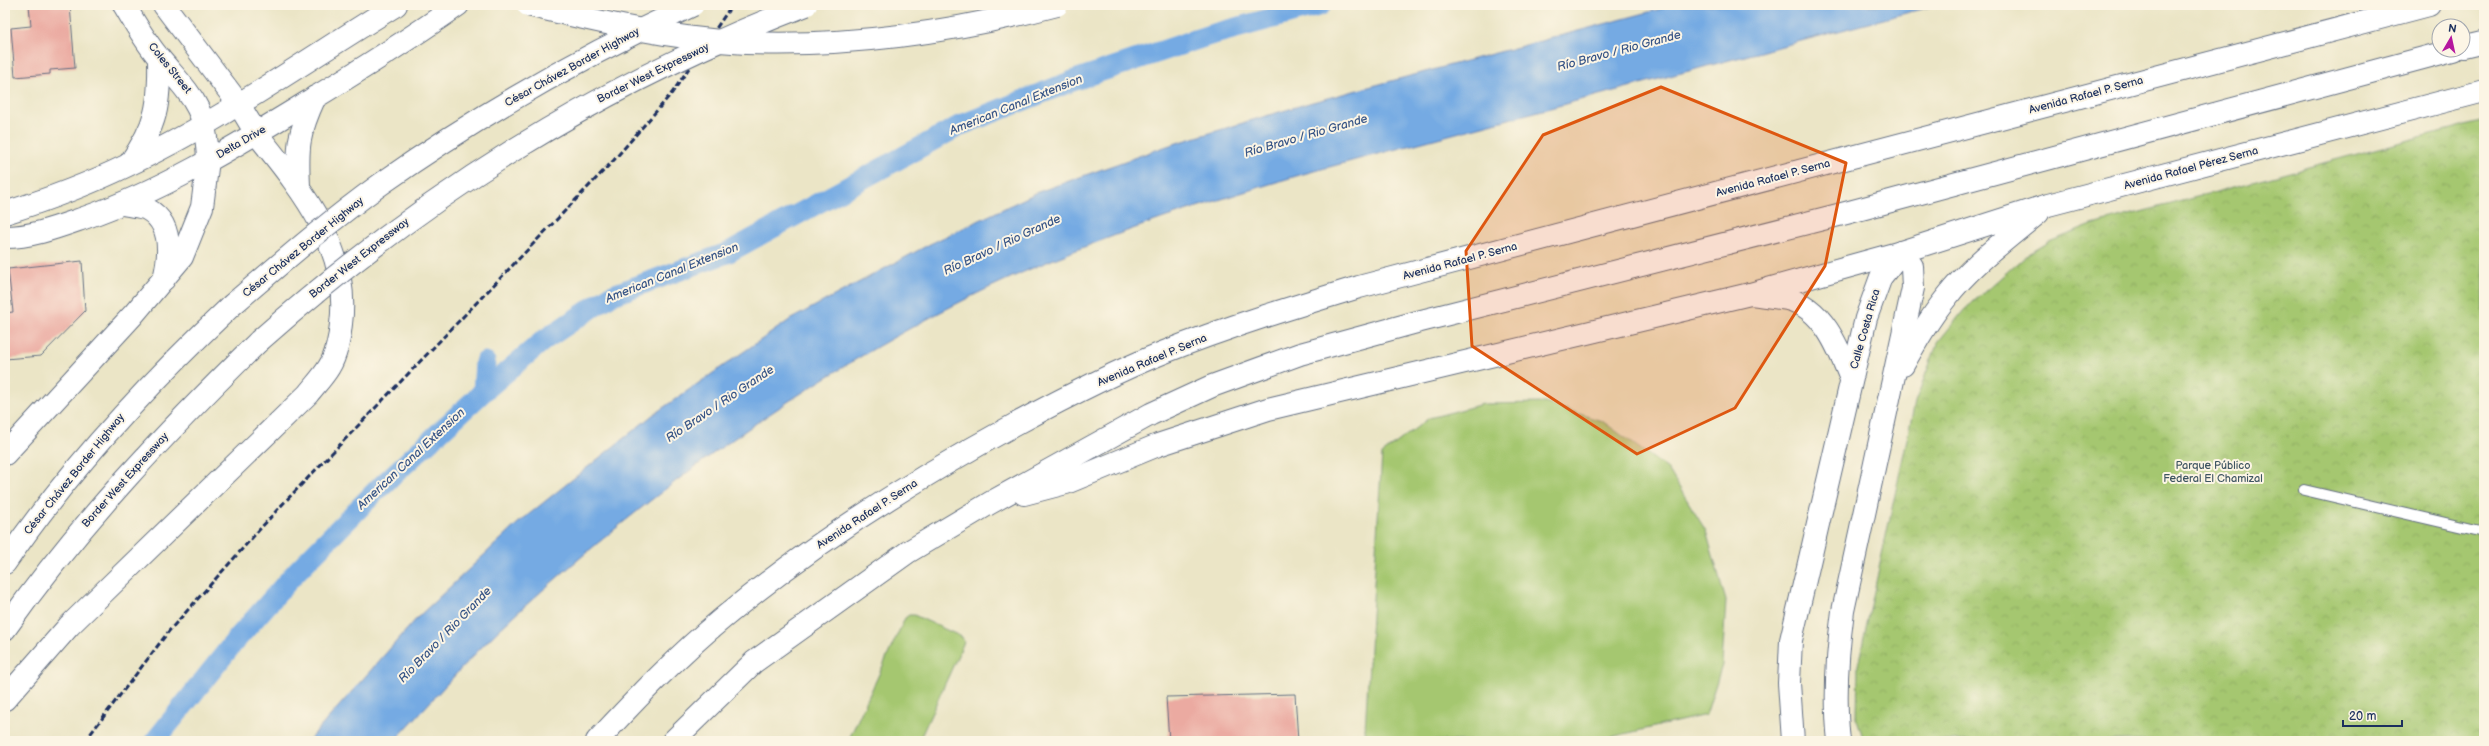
<svg xmlns="http://www.w3.org/2000/svg" width="2489" height="746" font-family="'Balsamiq Sans',sans-serif">
<style>
.park{fill:url(#park-crowns);stroke:#607b66}
.garden{fill:#a5c76f;stroke:#607b66}
.water{fill:#75aae3;stroke:#486ca0}
.lines{fill:none;stroke-linecap:round;stroke-linejoin:round}
.canal{stroke:#75aae3;stroke-width:21}
.building{fill:#ebaaa1}
.lane-casing{stroke:#646f82;stroke-width:12}
.secondary-casing{stroke:#646f82;stroke-width:24}
.primary-casing{stroke:#646f82;stroke-width:24}
.highway-casing{stroke:#646f82;stroke-width:24}
.lane{stroke:#fff;stroke-width:10}
.secondary{stroke:#fff;stroke-width:22}
.primary{stroke:#fff;stroke-width:22}
.highway{stroke:#fff;stroke-width:22}
.rail{stroke:#1b2f5e;stroke-width:3;stroke-dasharray:6 3;stroke-linecap:butt}
.highway-bridge-casing{stroke:#646f82;stroke-width:24;stroke-linecap:butt}
.highway-bridge{stroke:#fff;stroke-width:22}
.marked{fill:#de5710;fill-opacity:0.2;stroke:#de5710;stroke-width:3;stroke-linejoin:round}
.labels{text-anchor:middle;dominant-baseline:central;stroke-width:4;stroke-linejoin:round;paint-order:stroke}
.street-label{font-size:11px;fill:#1b2f5e;stroke:#fcf5e5}
.park-label{font-size:11px;fill:#3e5562;stroke:#fcf5e5}
.water-label{font-size:12px;font-style:italic;fill:#365486;stroke:#fcf5e5}
</style>
<defs>
<pattern id="park-crowns" width="20" height="18" patternUnits="userSpaceOnUse"><rect width="20" height="18" fill="#a5c76f"/><path d="M2 6a3 3 0 1 1 6 0M12 15a3 3 0 1 1 6 0" fill="none" stroke="#8dab63"/></pattern>
</defs>
<rect width="100%" height="100%" fill="#fcf5e5"/>
<filter id="ink" filterUnits="userSpaceOnUse"><feTurbulence type="fractalNoise" baseFrequency=".025" numOctaves="2"/><feDisplacementMap in="SourceGraphic" scale="8" xChannelSelector="R" yChannelSelector="G"/><feConvolveMatrix kernelMatrix="1 2 1 2 8 2 1 2 1" color-interpolation-filters="sRGB"/></filter>
<filter id="wash" filterUnits="userSpaceOnUse"><feTurbulence type="fractalNoise" baseFrequency=".012" numOctaves="4" result="noise"/><feDisplacementMap in="SourceGraphic" scale="16" xChannelSelector="R" yChannelSelector="G"/><feGaussianBlur stdDeviation="0.9" result="paint"/><feColorMatrix in="noise" values="0 0 0 0 0 0 0 0 0 0 0 0 0 0 0 0 0 1.4 0 .05"/><feComposite in="paint" operator="in"/></filter>
<g filter="url(#wash)">
<rect width="100%" height="100%" fill="#ebe5c6"/>
<!-- park -->
<path class="park" d="M2484,120v621h-620l-7,-22 1,-54 57,-263 23,-60 26,-32 60,-53 25,-15 43,-17z"/>
<!-- garden -->
<g class="garden">
<path d="M1545,403l57,18 66,48 38,62 20,70 -4,64 -16,50 -112,26h-228l-1,-12 17,-275 47,-36 54,-14z"/>
<path d="M909,615h5l48,22 2,5 -45,99h-71l57,-123z"/>
</g>
<!-- water -->
<path class="water" d="M1675,5h261l-633,169c-113,34 -226,70 -333,123 -167,83 -317,193 -455,318 -43,39 -81,84 -121,126h-86l110,-124 100,-94 136,-109 137,-95 139,-75 108,-52 129,-46 142,-43z"/>
<g class="lines">
<!-- canal -->
<g class="canal">
<path d="M483,392l2,-30"/>
<path d="M155,741l80,-100 62,-70 80,-81 106,-98 61,-52 66,-44 117,-43 234,-128 114,-45 135,-45 111,-30"/>
</g>
</g>
<g id="blocks">
<!-- building -->
<g class="building">
<path d="M29,5h41l5,63 -25,2v4l-35,3 -4,-49 20,-2z"/>
<path d="M82,261l3,50 -44,45 -36,3v-46l8,-1 -5,-43z"/>
<path d="M1295,694l3,47h-129l-3,-44z"/>
</g>
</g>
</g>
<g filter="url(#ink)">
<use href="#blocks" fill-opacity="0" stroke="#646f82" stroke-width="1"/>
<g class="lines">
<defs>
<path id="lane" d="M2304,490l180,42"/>
<g id="secondary">
<path d="M130,163c27,-38 30,-59 29,-105"/>
<path d="M299,186c-2,-40 -1,-52 16,-89"/>
<path d="M5,213c41,-13 82,-28 121,-47 92,-43 183,-108 270,-161"/>
<path d="M5,237c27,0 53,-10 79,-19 77,-27 147,-69 217,-112 53,-32 106,-65 157,-101"/>
<path d="M1901,252l147,-47 436,-114"/>
<path d="M1750,294c13,2 25,3 37,5 36,8 52,50 64,80"/>
<path d="M1903,365c13,-23 26,-46 43,-67 25,-33 61,-59 92,-85"/>
<path d="M1793,741l-4,-58 2,-43 75,-322 15,-41 20,-25"/>
<path d="M1839,741c-5,-45 -2,-86 4,-130l70,-323 -1,-22 -11,-14"/>
</g>
<g id="primary">
<path d="M124,5c11,18 22,38 36,54 32,38 46,47 48,101"/>
<path d="M164,5l74,98 18,30"/>
</g>
<g id="highway">
<path d="M2463,47l21,-5"/>
<path d="M123,204c7,2 18,2 24,5 26,14 23,46 17,70"/>
<path d="M5,454l128,-139 49,-58 20,-50 6,-47"/>
<path d="M1024,494l42,-11 92,-38 110,-36 482,-115 151,-42"/>
<path d="M5,563c65,-95 142,-178 226,-257"/>
<path d="M5,629c74,-105 162,-198 254,-288"/>
<path d="M5,699l64,-73 239,-232c7,-9 15,-17 21,-27 7,-11 11,-30 12,-43 10,-76 -40,-135 -85,-191"/>
<path d="M597,741c40,-43 81,-86 126,-123 90,-75 190,-138 293,-194 48,-26 96,-51 146,-71 65,-26 131,-46 197,-66l1070,-282"/>
<path d="M673,741l81,-79 154,-110 82,-49 161,-89 61,-28 88,-32 117,-32 429,-109 607,-163"/>
</g>
</defs>
<!-- lane casing -->
<use href="#lane" class="lane-casing"/>
<!-- secondary casing -->
<use href="#secondary" class="secondary-casing"/>
<!-- primary casing -->
<use href="#primary" class="primary-casing"/>
<!-- highway casing -->
<use href="#highway" class="highway-casing"/>
<!-- lane -->
<use href="#lane" class="lane"/>
<!-- secondary -->
<use href="#secondary" class="secondary"/>
<!-- primary -->
<use href="#primary" class="primary"/>
<!-- highway -->
<use href="#highway" class="highway"/>
<!-- rail -->
<path class="rail" d="M85,741l84,-110 108,-121 337,-350 58,-67 60,-88"/>
<defs>
<g id="highway-bridge">
<path d="M528,5c71,17 144,34 218,38 106,4 209,-11 311,-38"/>
<path d="M231,306c49,-42 97,-84 150,-122 98,-69 203,-129 312,-179"/>
<path d="M259,341c165,-146 341,-257 547,-336"/>
</g>
</defs>
<!-- highway-bridge casing -->
<use href="#highway-bridge" class="highway-bridge-casing"/>
<!-- highway-bridge -->
<use href="#highway-bridge" class="highway-bridge"/>
</g>
</g>
<!-- marked area -->
<path class="marked" d="M1661,87l185,76 -21,103 -90,142 -98,46 -165,-108 -6,-95 77,-116z"/>
<g class="labels">
<!-- street labels -->
<g class="street-label">
<text transform="translate(572 67) rotate(-29)">César Chávez Border Highway</text>
<text transform="translate(170 68) rotate(51)">Coles Street</text>
<text transform="translate(653 73) rotate(-26)">Border West Expressway</text>
<text transform="translate(2086 95) rotate(-15)">Avenida Rafael P. Serna</text>
<text transform="translate(241 142) rotate(-30)">Delta Drive</text>
<text transform="translate(2191 168) rotate(-15)">Avenida Rafael Pérez Serna</text>
<text transform="translate(1773 178) rotate(-15)">Avenida Rafael P. Serna</text>
<text transform="translate(303 247) rotate(-39)">César Chávez Border Highway</text>
<text transform="translate(359 258) rotate(-38)">Border West Expressway</text>
<text transform="translate(1460 261) rotate(-15)">Avenida Rafael P. Serna</text>
<text transform="translate(1865 329) rotate(-74)">Calle Costa Rica</text>
<text transform="translate(1152 360) rotate(-23)">Avenida Rafael P. Serna</text>
<text transform="translate(74 474) rotate(-51)">César Chávez Border Highway</text>
<text transform="translate(125 480) rotate(-48)">Border West Expressway</text>
<text transform="translate(867 514) rotate(-33)">Avenida Rafael P. Serna</text>
</g>
<!-- park labels -->
<g class="park-label">
<text x="2213" y="465">Parque Público<tspan x="2213" dy="13">Federal El Chamizal</tspan></text>
</g>
<!-- water labels -->
<g class="water-label">
<text transform="translate(1619 51) rotate(-15)">Río Bravo / Rio Grande</text>
<text transform="translate(1016 105) rotate(-22)">American Canal Extension</text>
<text transform="translate(1306 136) rotate(-16)">Río Bravo / Rio Grande</text>
<text transform="translate(1002 245) rotate(-25)">Río Bravo / Rio Grande</text>
<text transform="translate(672 273) rotate(-22)">American Canal Extension</text>
<text transform="translate(720 404) rotate(-34)">Río Bravo / Rio Grande</text>
<text transform="translate(411 459) rotate(-43)">American Canal Extension</text>
<text transform="translate(445 635) rotate(-46)">Río Bravo / Rio Grande</text>
</g>
</g>
<!-- margin -->
<rect width="2489" height="746" fill="none" stroke="#fcf5e5" stroke-width="20"/>
<!-- north arrow -->
<g transform="translate(2451 38) rotate(9)"><circle r="19" fill="#fcf5e5" stroke="#a2a6af"/>
<path d="M0-3L7 15L0 10L-7 15Z" fill="#b5179e"/>
<text y="-6" font-size="11" font-weight="bold" text-anchor="middle" fill="#1b2f5e">N</text>
</g>
<!-- scale -->
<path d="M2343 720v6h59v-6" fill="none" stroke="#1b2f5e" stroke-width="2"/>
<text x="2349" y="720" font-size="12" fill="#1b2f5e" stroke="#fcf5e5" stroke-width="3" paint-order="stroke">20 m</text>
</svg>
